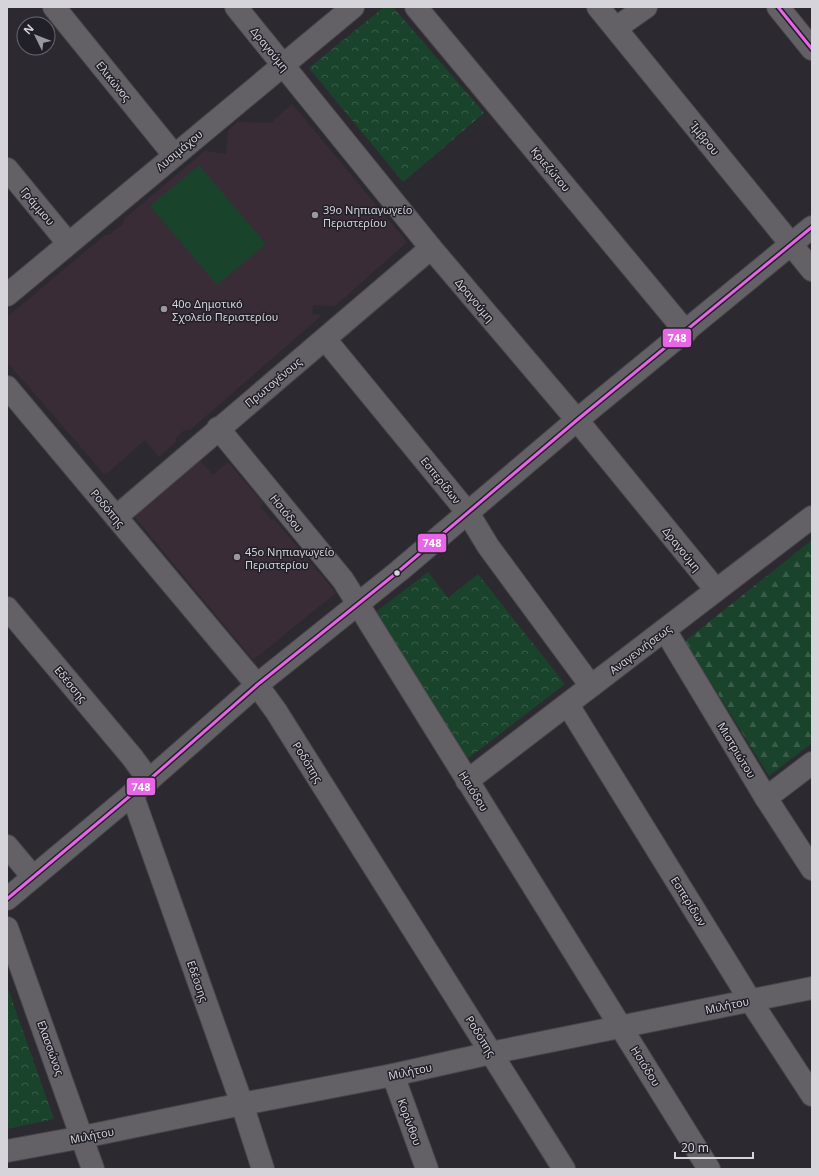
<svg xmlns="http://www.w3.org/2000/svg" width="819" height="1176" font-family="'Noto Sans',sans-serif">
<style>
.education{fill:#3a2c36}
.forest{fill:url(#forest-firs)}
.park{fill:url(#park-crowns)}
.garden{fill:#1a432b}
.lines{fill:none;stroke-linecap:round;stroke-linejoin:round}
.minor-casing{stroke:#47464a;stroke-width:24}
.minor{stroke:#636166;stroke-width:22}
.bus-1-casing{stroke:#211f28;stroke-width:6}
.bus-1{stroke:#e666e6;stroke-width:3}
.poi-dot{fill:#9a989e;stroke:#211f28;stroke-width:1.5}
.bus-dot{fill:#d5d4da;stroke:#211f28;stroke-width:1.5}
.labels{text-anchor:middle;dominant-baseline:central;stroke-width:3;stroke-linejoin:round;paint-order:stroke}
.street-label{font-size:11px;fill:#d5d4da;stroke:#211f28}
.poi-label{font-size:11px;fill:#d5d4da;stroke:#211f28;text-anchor:start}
.line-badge{stroke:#211f28;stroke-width:1.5}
.badge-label{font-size:11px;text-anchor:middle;font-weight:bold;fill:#fff}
</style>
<defs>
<pattern id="forest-firs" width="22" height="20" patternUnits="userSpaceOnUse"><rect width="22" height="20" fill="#1a432b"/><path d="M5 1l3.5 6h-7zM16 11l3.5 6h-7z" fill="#3a5d49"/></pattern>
<pattern id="park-crowns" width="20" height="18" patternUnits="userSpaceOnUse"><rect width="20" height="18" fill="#1a432b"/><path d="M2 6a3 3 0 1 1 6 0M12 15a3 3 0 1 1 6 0" fill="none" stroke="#3a5d49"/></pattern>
</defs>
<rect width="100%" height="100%" fill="#2c2a30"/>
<!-- education -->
<g class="education">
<path d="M292,104l115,138 -72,64 -22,-1 -1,9 10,1 -132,115h-6l-8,8v4l-17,15 -14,-17 -40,35 -98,-113v-45l98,-82h4l14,-11 1,-5 81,-68 21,3 2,-23 9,-9 34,1z"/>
<path d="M200,460l13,15 15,-13 35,41 -3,3 12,14 2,-1 62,74 -83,67 -119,-144z"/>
</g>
<!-- forest -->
<path class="forest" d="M812,540v203l-43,33 -84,-135z"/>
<!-- park -->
<g class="park">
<path d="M384,7h9l91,106 -81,69 -94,-114z"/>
<path d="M428,572l20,26 30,-24 87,110 -99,76 -90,-148z"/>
<path d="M7,986l47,133 -47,10z"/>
</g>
<!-- garden -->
<path class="garden" d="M199,165l67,79 -49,41 -67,-79z"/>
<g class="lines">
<defs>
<g id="minor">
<path d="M54,7l120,148"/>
<path d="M236,7l195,241 146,172 139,170"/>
<path d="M416,7l270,325"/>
<path d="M598,7l214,263"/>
<path d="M778,7l34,42"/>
<path d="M616,28l30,-21"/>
<path d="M7,169l61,74"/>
<path d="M7,295l346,-288"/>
<path d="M325,339l143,174 20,33 103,140"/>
<path d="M7,387l250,298 19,26 288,458"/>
<path d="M218,428l125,152 366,589"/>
<path d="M116,517l315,-269"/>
<path d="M7,608l125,149 17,23"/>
<path d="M665,630l101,168 46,71"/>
<path d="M568,705l182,295 62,95"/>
<path d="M467,781l345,-264"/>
<path d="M132,794l110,310 21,65"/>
<path d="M766,798l46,-35"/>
<path d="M7,846l26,31"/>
<path d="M7,899l142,-119 108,-95 142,-114 178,-151 235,-193"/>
<path d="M7,928l86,241"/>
<path d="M393,1075l34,94"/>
<path d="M7,1151l76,-14 159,-33 151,-29 98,-22 321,-65"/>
</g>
</defs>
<!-- minor casing -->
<use href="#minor" class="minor-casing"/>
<!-- minor -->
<use href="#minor" class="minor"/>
<defs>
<g id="bus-1">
<path d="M778,7l34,42"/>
<path d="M7,899l142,-119 108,-95 142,-114 178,-151 235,-193"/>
</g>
</defs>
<!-- bus-1 casing -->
<use href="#bus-1" class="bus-1-casing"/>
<!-- bus-1 -->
<use href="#bus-1" class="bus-1"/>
</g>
<!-- markers -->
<g class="poi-dot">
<circle cx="315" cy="215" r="4"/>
<circle cx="164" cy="309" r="4"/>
<circle cx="237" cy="557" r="4"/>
</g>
<circle class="bus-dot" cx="397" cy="573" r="3.5"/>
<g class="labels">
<!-- street labels -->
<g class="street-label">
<text transform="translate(270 49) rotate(51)">Δραγούμη</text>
<text transform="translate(114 81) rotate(51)">Ελικώνος</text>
<text transform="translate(705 138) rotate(51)">Ίμβρου</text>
<text transform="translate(179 150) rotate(-40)">Λυσιμάχου</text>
<text transform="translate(551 169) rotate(50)">Κριεζώτου</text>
<text transform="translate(38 206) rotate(50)">Γράμμου</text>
<text transform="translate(475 300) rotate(50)">Δραγούμη</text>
<text transform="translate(273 382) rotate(-40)">Πρωτογένους</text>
<text transform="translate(441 480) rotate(51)">Εσπερίδων</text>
<text transform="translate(108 508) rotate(50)">Ροδόπης</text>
<text transform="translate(287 513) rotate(51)">Ησιόδου</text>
<text transform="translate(682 549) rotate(51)">Δραγούμη</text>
<text transform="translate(640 649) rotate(-37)">Αναγεννήσεως</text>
<text transform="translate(71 684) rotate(50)">Εδέσσης</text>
<text transform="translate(737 750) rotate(59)">Μιστριώτου</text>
<text transform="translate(308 762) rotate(58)">Ροδόπης</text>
<text transform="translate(474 791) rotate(58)">Ησιόδου</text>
<text transform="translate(689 901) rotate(58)">Εσπερίδων</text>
<text transform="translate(198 981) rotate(71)">Εδέσσης</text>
<text transform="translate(727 1005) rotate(-12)">Μιλήτου</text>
<text transform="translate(481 1036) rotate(58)">Ροδόπης</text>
<text transform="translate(51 1048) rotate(70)">Ελασσώνος</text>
<text transform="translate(646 1066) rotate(58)">Ησιόδου</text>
<text transform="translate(410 1071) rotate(-12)">Μιλήτου</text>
<text transform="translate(410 1122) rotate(70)">Κορίνθου</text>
<text transform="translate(92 1135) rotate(-11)">Μιλήτου</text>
</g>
<!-- poi labels -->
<g class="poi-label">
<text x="323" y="209">39ο Νηπιαγωγείο<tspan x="323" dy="13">Περιστερίου</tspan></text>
<text x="172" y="303">40ο Δημοτικό<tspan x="172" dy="13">Σχολείο Περιστερίου</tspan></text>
<text x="245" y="551">45ο Νηπιαγωγείο<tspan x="245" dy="13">Περιστερίου</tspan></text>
</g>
</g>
<g class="line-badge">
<rect x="662" y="328" width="30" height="20" rx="4" fill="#e666e6"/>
<rect x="417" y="533" width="30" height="20" rx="4" fill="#e666e6"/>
<rect x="126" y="777" width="30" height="19" rx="4" fill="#e666e6"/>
</g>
<g class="badge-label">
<text x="677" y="342">748</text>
<text x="432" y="547">748</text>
<text x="141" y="791">748</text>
</g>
<!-- border -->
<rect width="819" height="1176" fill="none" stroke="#d5d4da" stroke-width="16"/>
<!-- north arrow -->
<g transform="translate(36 36) rotate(313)"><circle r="19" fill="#211f28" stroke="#69676f"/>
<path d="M0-3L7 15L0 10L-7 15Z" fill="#9a989e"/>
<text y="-6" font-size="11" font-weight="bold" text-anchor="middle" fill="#d5d4da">N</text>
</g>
<!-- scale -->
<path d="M675 1152v6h78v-6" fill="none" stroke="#d5d4da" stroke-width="2"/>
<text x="681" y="1152" font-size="12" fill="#d5d4da" stroke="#211f28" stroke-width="3" paint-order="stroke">20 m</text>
</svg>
